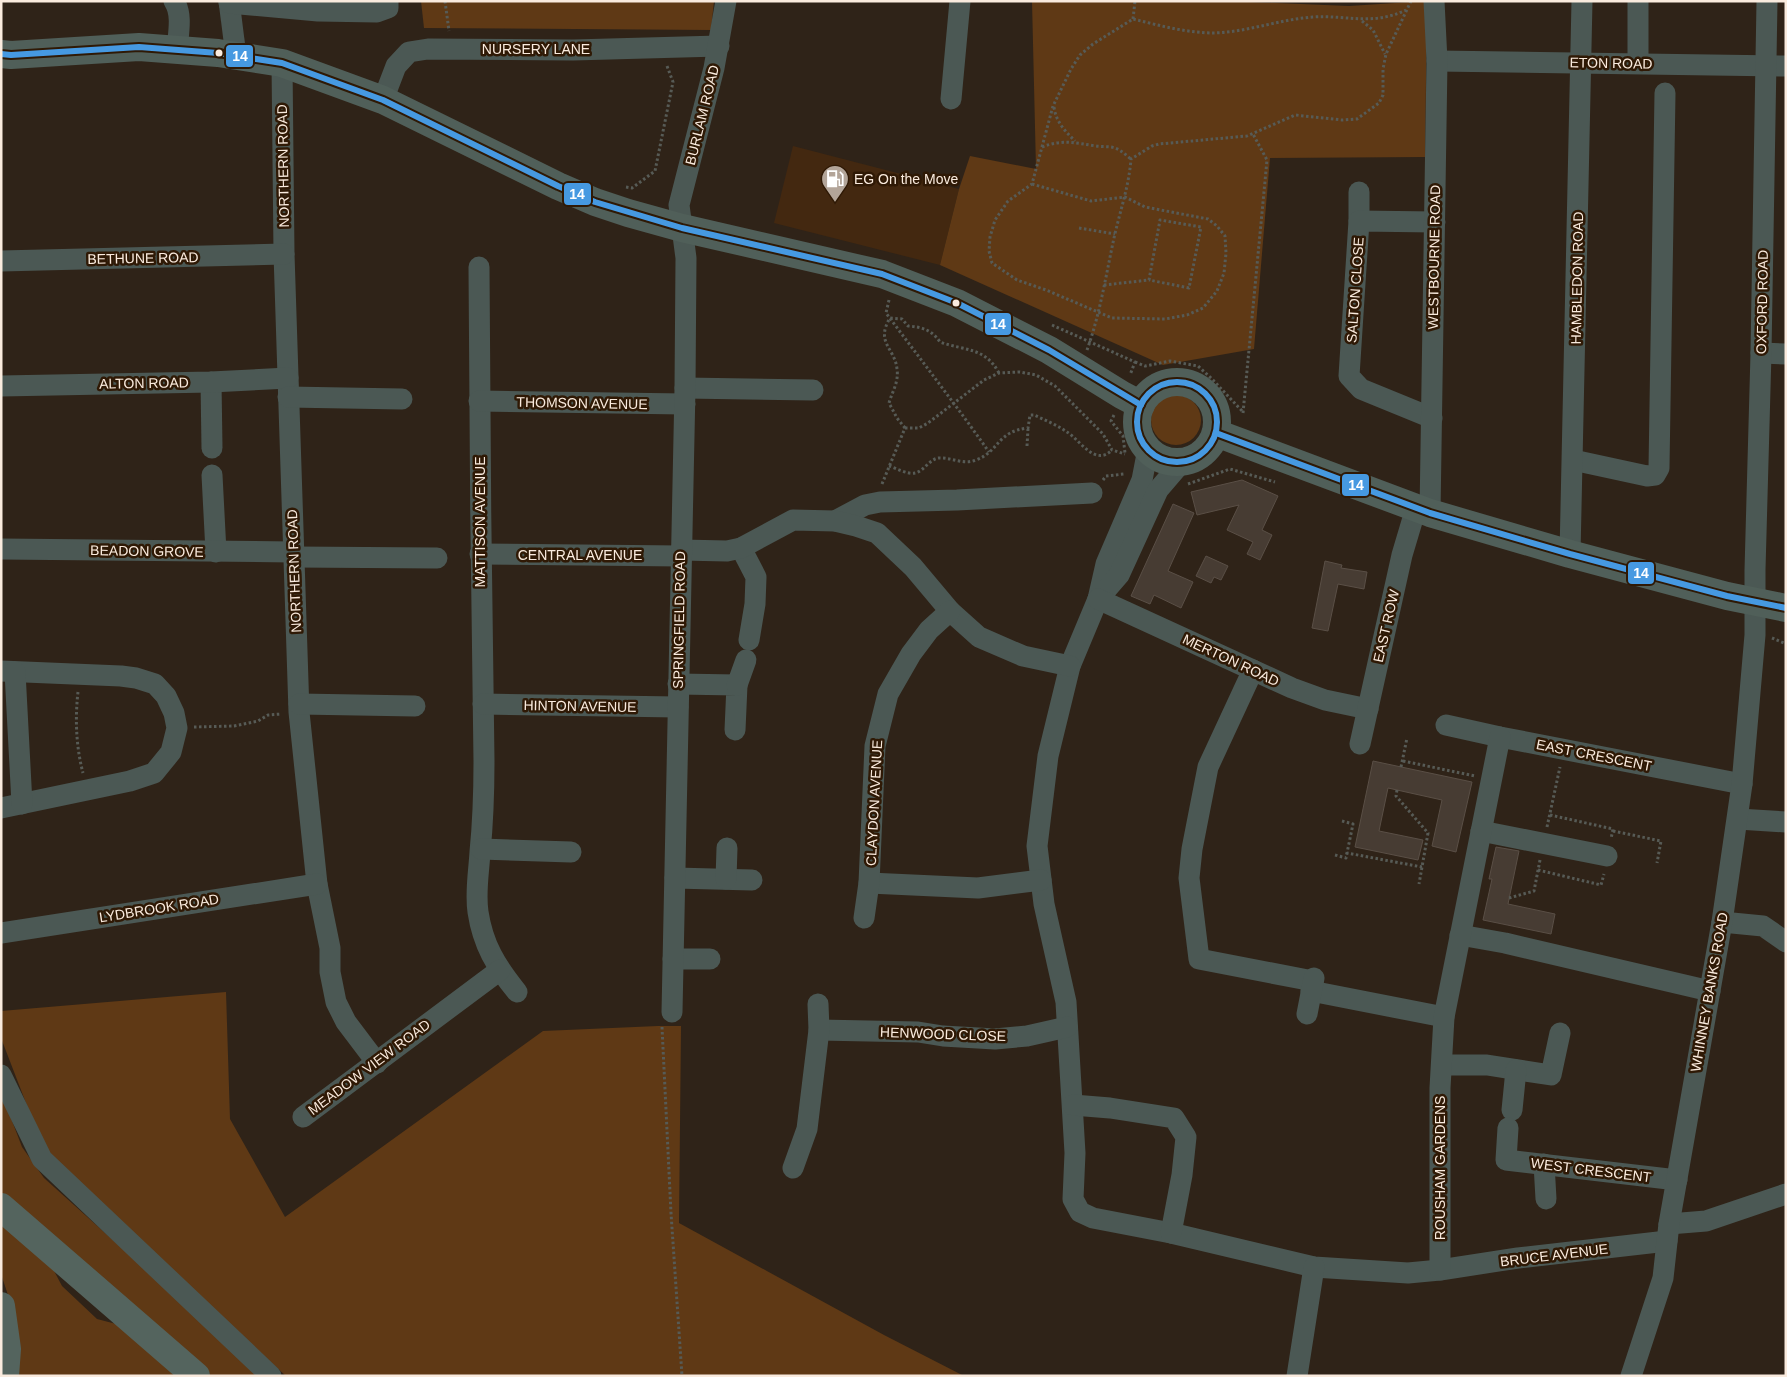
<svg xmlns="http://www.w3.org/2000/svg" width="1787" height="1377" font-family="Arial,sans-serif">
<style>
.built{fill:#432810}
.green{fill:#5f3915}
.building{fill:#473c33;stroke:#5a4f46}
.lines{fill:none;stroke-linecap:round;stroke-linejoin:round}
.path{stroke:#575b56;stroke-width:3;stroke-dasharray:2.5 2.5;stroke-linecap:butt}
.minor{stroke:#4b5854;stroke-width:21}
.major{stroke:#505f59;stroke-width:28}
.highway{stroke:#54645e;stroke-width:28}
.bus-1-casing{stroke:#2f1905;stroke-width:10}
.bus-1{stroke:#4699e1;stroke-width:6}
.bus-dot{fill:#faebde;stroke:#2f1905;stroke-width:2}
.labels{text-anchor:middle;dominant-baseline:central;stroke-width:5;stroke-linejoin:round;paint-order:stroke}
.street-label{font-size:14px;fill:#faebde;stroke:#2f1905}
.poi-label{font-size:14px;fill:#faebde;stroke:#2f1905;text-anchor:start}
.line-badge{stroke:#2f1905;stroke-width:2}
.badge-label{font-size:14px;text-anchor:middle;font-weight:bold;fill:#fff}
</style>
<rect width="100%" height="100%" fill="#2f2318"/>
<!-- built -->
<path class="built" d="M793,146l166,43 -19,76 -166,-42z"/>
<!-- green -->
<g class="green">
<path d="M421,1h293l-3,29 -287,-2z"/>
<path d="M1032,1h191l126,5 78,-5 -2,156 -155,1 -16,191 -91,16 -223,-100 19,-76 11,-33 66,13z"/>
<circle cx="1176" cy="420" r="25"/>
<path d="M226,992l4,127 55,98 258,-186 115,-5h23l-2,197 205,112 80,41h-678l-227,-207 -18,-27 -40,-104v-27z"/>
<path d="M1,1092l21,55 22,31 220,198h-57l-206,-173z"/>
<path d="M1,1225l51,42 10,19 35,33 23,6 59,51h-161l-6,-69 -11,-33z"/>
</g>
<!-- building -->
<g class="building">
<path d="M1242,480l36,16 -16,34 10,5 -12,25 -13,-6 6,-12 -26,-12 12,-25 -42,10 -6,-23z"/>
<path d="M1173,504l21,9 -26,58 25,11 -12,26 -27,-13 -4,9 -19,-8z"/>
<path d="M1206,556l22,10 -7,14 -7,-3 -3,6 -15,-7z"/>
<path d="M1325,561l17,4 -1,3 26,4 -3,17 -26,-5 -10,47 -16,-3z"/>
<path d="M1373,761l99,21 -16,70 -24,-6 10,-46 -54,-12 -9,43 44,9 -5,20 -63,-13z"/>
<path d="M1496,847l23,4 -11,53 47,10 -4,20 -68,-14 9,-41h-3z"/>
</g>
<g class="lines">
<!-- path -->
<g class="path">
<path d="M445,1l4,30"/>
<path d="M1133,19l2,-18"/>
<path d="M1362,21l11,9 12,24"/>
<path d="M1054,107c2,15 11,24 21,34"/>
<path d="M1042,147c20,-8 34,-4 54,-1 6,1 13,0 19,2 6,2 11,7 16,11"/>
<path d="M1032,184l59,17 34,-4 20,10 63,12 9,7 8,10 1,17 -2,20 -7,18 -14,17 -16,7 -22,4 -53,-1 -66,-28 -29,-10 -25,-17 -3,-12 1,-14 5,-17 13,-19 24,-17 21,-78 18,-37 9,-14 13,-11 40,-25c29,7 64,17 94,13 29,-3 57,-13 86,-15 35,-2 59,9 93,-7"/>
<path d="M626,187l6,1 23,-17 18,-89 -6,-16"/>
<path d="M1079,228l36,6"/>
<path d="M1104,285l45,-5 11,-60 41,7 -12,61 -40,-8"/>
<path d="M889,300l-3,13c35,47 70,92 103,139"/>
<path d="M1052,325l83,37 -5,13"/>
<path d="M1087,350c13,-36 19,-75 27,-112 6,-27 15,-52 17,-79l21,-13 7,-2 88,-8 48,-21 47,5 15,-1 22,-16 4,-8v-26l3,-15 25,-53"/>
<path d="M1135,362l10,4 25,-5 28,5 14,13 31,33"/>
<path d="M1243,413l24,-253 -14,-26"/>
<path d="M1114,415l-3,6 12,15 2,17"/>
<path d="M905,428h14l9,-5 56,-43 15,-7 21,-1 16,3 19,11 48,48 9,16 13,4"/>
<path d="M905,428l-8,-10 -8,-15c3,-11 10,-21 8,-34 -2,-21 -22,-26 -7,-51l12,1 6,7c14,1 24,4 32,16 25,9 45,5 59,31"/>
<path d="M1027,446l1,-17"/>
<path d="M889,466c7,2 19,9 26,7 10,-2 15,-16 26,-15 12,0 23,7 35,2 23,-8 21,-29 52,-32l2,-13h4c11,5 23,10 33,17 13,8 28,35 45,18"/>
<path d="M1103,480l3,-4 18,-2"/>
<path d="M882,484l23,-56"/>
<path d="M1188,484l42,-15 45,13"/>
<path d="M1772,638l14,6"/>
<path d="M78,692c-3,26 -2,55 5,81"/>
<path d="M194,727l40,-1 24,-5 10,-6 13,-1"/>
<path d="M1403,761l72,15"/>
<path d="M1401,767l6,-29"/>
<path d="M1397,790l-1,6 32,37 -9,51"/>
<path d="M1550,815l63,14 -2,10"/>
<path d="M1342,821l11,3 -6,29 75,14"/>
<path d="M1547,827l13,-60"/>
<path d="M1613,831l48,10 -4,22"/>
<path d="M1335,855l11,3 1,-5"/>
<path d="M1538,870l63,15 3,-11"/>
<path d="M1509,898l25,-7 6,-31"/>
<path d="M662,1027l9,186 11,163"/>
</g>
<!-- minor -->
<g class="minor">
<path d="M174,1c9,13 4,34 3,49"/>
<path d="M229,1l7,55"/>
<path d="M229,3l89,8 59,1 11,-4v-7"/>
<path d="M1437,61l349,5"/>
<path d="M282,63l2,191 15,458 18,172 13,64v24l6,30 10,20 31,41"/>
<path d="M1638,63v-62"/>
<path d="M951,99l9,-98"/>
<path d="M383,100l13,-34 13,-14 19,-3 145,1 146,-4"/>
<path d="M1359,221v-29"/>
<path d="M1,261l283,-7"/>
<path d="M479,267c1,165 2,329 5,494 0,30 -1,61 -4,91 -1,19 -5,40 -2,60 5,33 18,54 39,80"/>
<path d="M1761,353l25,1"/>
<path d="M211,382l1,66"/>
<path d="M1,386l210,-4 77,-4"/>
<path d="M685,388l128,2"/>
<path d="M288,397l114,2"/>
<path d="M479,401l206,3"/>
<path d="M1432,418l-71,-29 -12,-13 10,-155 76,1"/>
<path d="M1148,449l-6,31 -36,84 -8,35 -28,67 -22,90 -11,90 7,58 22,98 9,151 -2,46 7,13 13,6 78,15 143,34 94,6 32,-3 78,-12 149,-17"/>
<path d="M1573,460l74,16 8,-1 4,-7 6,-375"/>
<path d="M212,475l4,77"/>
<path d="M1430,513l7,-452 -3,-60"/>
<path d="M835,521l30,-16 15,-3 77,-2 135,-7"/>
<path d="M741,548l15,29 -1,27 -6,36"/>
<path d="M1,549l292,3"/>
<path d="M681,550l46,1 14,-3 52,-28 42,1 21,5 21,7 36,34 37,44 29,26 44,19 47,10"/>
<path d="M480,554l201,2"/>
<path d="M1570,554l12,-553"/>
<path d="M294,557l143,1"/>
<path d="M1100,597l19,-22 39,-85 24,-28"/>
<path d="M1098,599l194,89 33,12 43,9"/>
<path d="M1253,670l-45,97 -16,82 -3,29 10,81 114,22"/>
<path d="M1,671l120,5 15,2 19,6 11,12 8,17 3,15 -6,24 -17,21 -24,8 -129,27"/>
<path d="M15,672l7,132"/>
<path d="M678,684l59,1 -2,45"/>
<path d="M737,685l9,-25"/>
<path d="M299,704l116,2"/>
<path d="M483,704l195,3"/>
<path d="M1446,725l54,12 242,47"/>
<path d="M1360,744l42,-189 14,-47"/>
<path d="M1738,819l48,3"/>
<path d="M1481,831l126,25"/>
<path d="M481,849l90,3"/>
<path d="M675,878l77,2"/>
<path d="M726,879l1,-31"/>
<path d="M869,883l109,5 63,-8"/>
<path d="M864,918l5,-35 6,-137 13,-52 23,-40 18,-24 21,-19"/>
<path d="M1722,922l41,4 23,16"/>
<path d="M1,933l316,-49"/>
<path d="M1460,935l45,8 205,48"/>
<path d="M673,959h37"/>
<path d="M1311,991l133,26"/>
<path d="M672,1012l13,-624 1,-130 -7,-53 35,-137 12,-67"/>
<path d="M1307,1014l7,-36"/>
<path d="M819,1030l99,2 25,4 52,3 32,-3 40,-9"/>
<path d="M1442,1065h45l64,10 9,-42"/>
<path d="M1,1075l41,84 229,217"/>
<path d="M1073,1105l37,3 64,10 12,19 -4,38 -11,58"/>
<path d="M1512,1110l4,-40"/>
<path d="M303,1117l197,-147"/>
<path d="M1508,1128l-2,32 171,20"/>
<path d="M1544,1164l2,35"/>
<path d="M793,1168l14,-39 12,-99 -1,-26"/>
<path d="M1669,1224l37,-3 80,-27"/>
<path d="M1440,1270v-182l4,-71 56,-280"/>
<path d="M1297,1376l17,-109"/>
<path d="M1631,1376l32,-98 6,-54 53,-302 20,-138 13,-149v-65l6,-217 6,-352"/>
</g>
<!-- major -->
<g class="major">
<path d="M1,54l10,1 128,-8 79,6 64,10 101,37 175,86 37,16 33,11 54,15 200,46 75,29 92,47 73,45 19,10"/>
<circle cx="1177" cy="422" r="40"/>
<path d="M1216,433l214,80 140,41 157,42 59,12"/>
</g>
<!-- highway -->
<g class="highway">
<path d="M1,1207l195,169"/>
<path d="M1,1306l6,43 -2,27"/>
</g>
<defs>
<g id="bus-1">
<path d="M1,54l10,1 128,-8 79,6 64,10 101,37 175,86 37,16 87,26 200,46 75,29 92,47 92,55"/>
<circle cx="1177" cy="422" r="40"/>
<path d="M1216,433l214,80 140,41 157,42 59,12"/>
</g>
</defs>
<!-- bus-1 casing -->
<use href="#bus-1" class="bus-1-casing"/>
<!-- bus-1 -->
<use href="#bus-1" class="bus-1"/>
</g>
<!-- icons -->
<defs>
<symbol id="fuel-pin" viewBox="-11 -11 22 30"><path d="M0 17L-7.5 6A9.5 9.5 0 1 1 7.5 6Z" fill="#b3a599" stroke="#2f1905"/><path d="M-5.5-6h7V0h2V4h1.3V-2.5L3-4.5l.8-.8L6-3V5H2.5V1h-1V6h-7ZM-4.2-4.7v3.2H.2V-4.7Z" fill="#fff"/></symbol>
</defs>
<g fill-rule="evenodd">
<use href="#fuel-pin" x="819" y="163" width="32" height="43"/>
</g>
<!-- markers -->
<g class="bus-dot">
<circle cx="219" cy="53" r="4.5"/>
<circle cx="956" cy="303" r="4.5"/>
</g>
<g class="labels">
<!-- street labels -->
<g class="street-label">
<text x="536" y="49">NURSERY LANE</text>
<text transform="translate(1611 63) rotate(1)">ETON ROAD</text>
<text transform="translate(702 115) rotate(-76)">BURLAM ROAD</text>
<text transform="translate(283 166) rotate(-91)">NORTHERN ROAD</text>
<text transform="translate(1434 257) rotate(-89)">WESTBOURNE ROAD</text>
<text transform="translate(143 258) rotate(-1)">BETHUNE ROAD</text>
<text transform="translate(1577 278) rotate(-89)">HAMBLEDON ROAD</text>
<text transform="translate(1355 290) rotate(-86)">SALTON CLOSE</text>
<text transform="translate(1762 302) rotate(-89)">OXFORD ROAD</text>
<text transform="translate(144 383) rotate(-1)">ALTON ROAD</text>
<text transform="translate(582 403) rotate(1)">THOMSON AVENUE</text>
<text transform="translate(480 522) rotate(-90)">MATTISON AVENUE</text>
<text transform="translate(147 551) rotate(1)">BEADON GROVE</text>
<text x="580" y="555">CENTRAL AVENUE</text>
<text transform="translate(294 571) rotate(-92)">NORTHERN ROAD</text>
<text transform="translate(679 620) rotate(-89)">SPRINGFIELD ROAD</text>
<text transform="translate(1386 626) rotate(-77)">EAST ROW</text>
<text transform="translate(1231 660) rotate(25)">MERTON ROAD</text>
<text transform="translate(580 706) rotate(1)">HINTON AVENUE</text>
<text transform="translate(1594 755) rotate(11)">EAST CRESCENT</text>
<text transform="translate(874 803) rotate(-87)">CLAYDON AVENUE</text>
<text transform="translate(159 908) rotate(-9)">LYDBROOK ROAD</text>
<text transform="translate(1709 992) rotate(-80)">WHINNEY BANKS ROAD</text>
<text transform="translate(943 1034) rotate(2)">HENWOOD CLOSE</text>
<text transform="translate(369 1067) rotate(-37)">MEADOW VIEW ROAD</text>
<text transform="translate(1440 1168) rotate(-90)">ROUSHAM GARDENS</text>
<text transform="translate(1591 1170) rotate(7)">WEST CRESCENT</text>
<text transform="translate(1554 1255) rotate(-7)">BRUCE AVENUE</text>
</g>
<!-- poi labels -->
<g class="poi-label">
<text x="854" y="179">EG On the Move</text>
</g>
</g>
<g class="line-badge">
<rect x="225" y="44" width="29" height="24" rx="5" fill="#4699e1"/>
<rect x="563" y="182" width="29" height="24" rx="5" fill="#4699e1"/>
<rect x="984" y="312" width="28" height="24" rx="5" fill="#4699e1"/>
<rect x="1341" y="473" width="29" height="24" rx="5" fill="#4699e1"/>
<rect x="1627" y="561" width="28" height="24" rx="5" fill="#4699e1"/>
</g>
<g class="badge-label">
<text x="240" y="61">14</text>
<text x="577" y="199">14</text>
<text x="998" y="329">14</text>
<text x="1356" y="490">14</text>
<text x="1641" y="578">14</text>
</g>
<!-- border -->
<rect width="1787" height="1377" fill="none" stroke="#faebde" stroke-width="5"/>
</svg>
